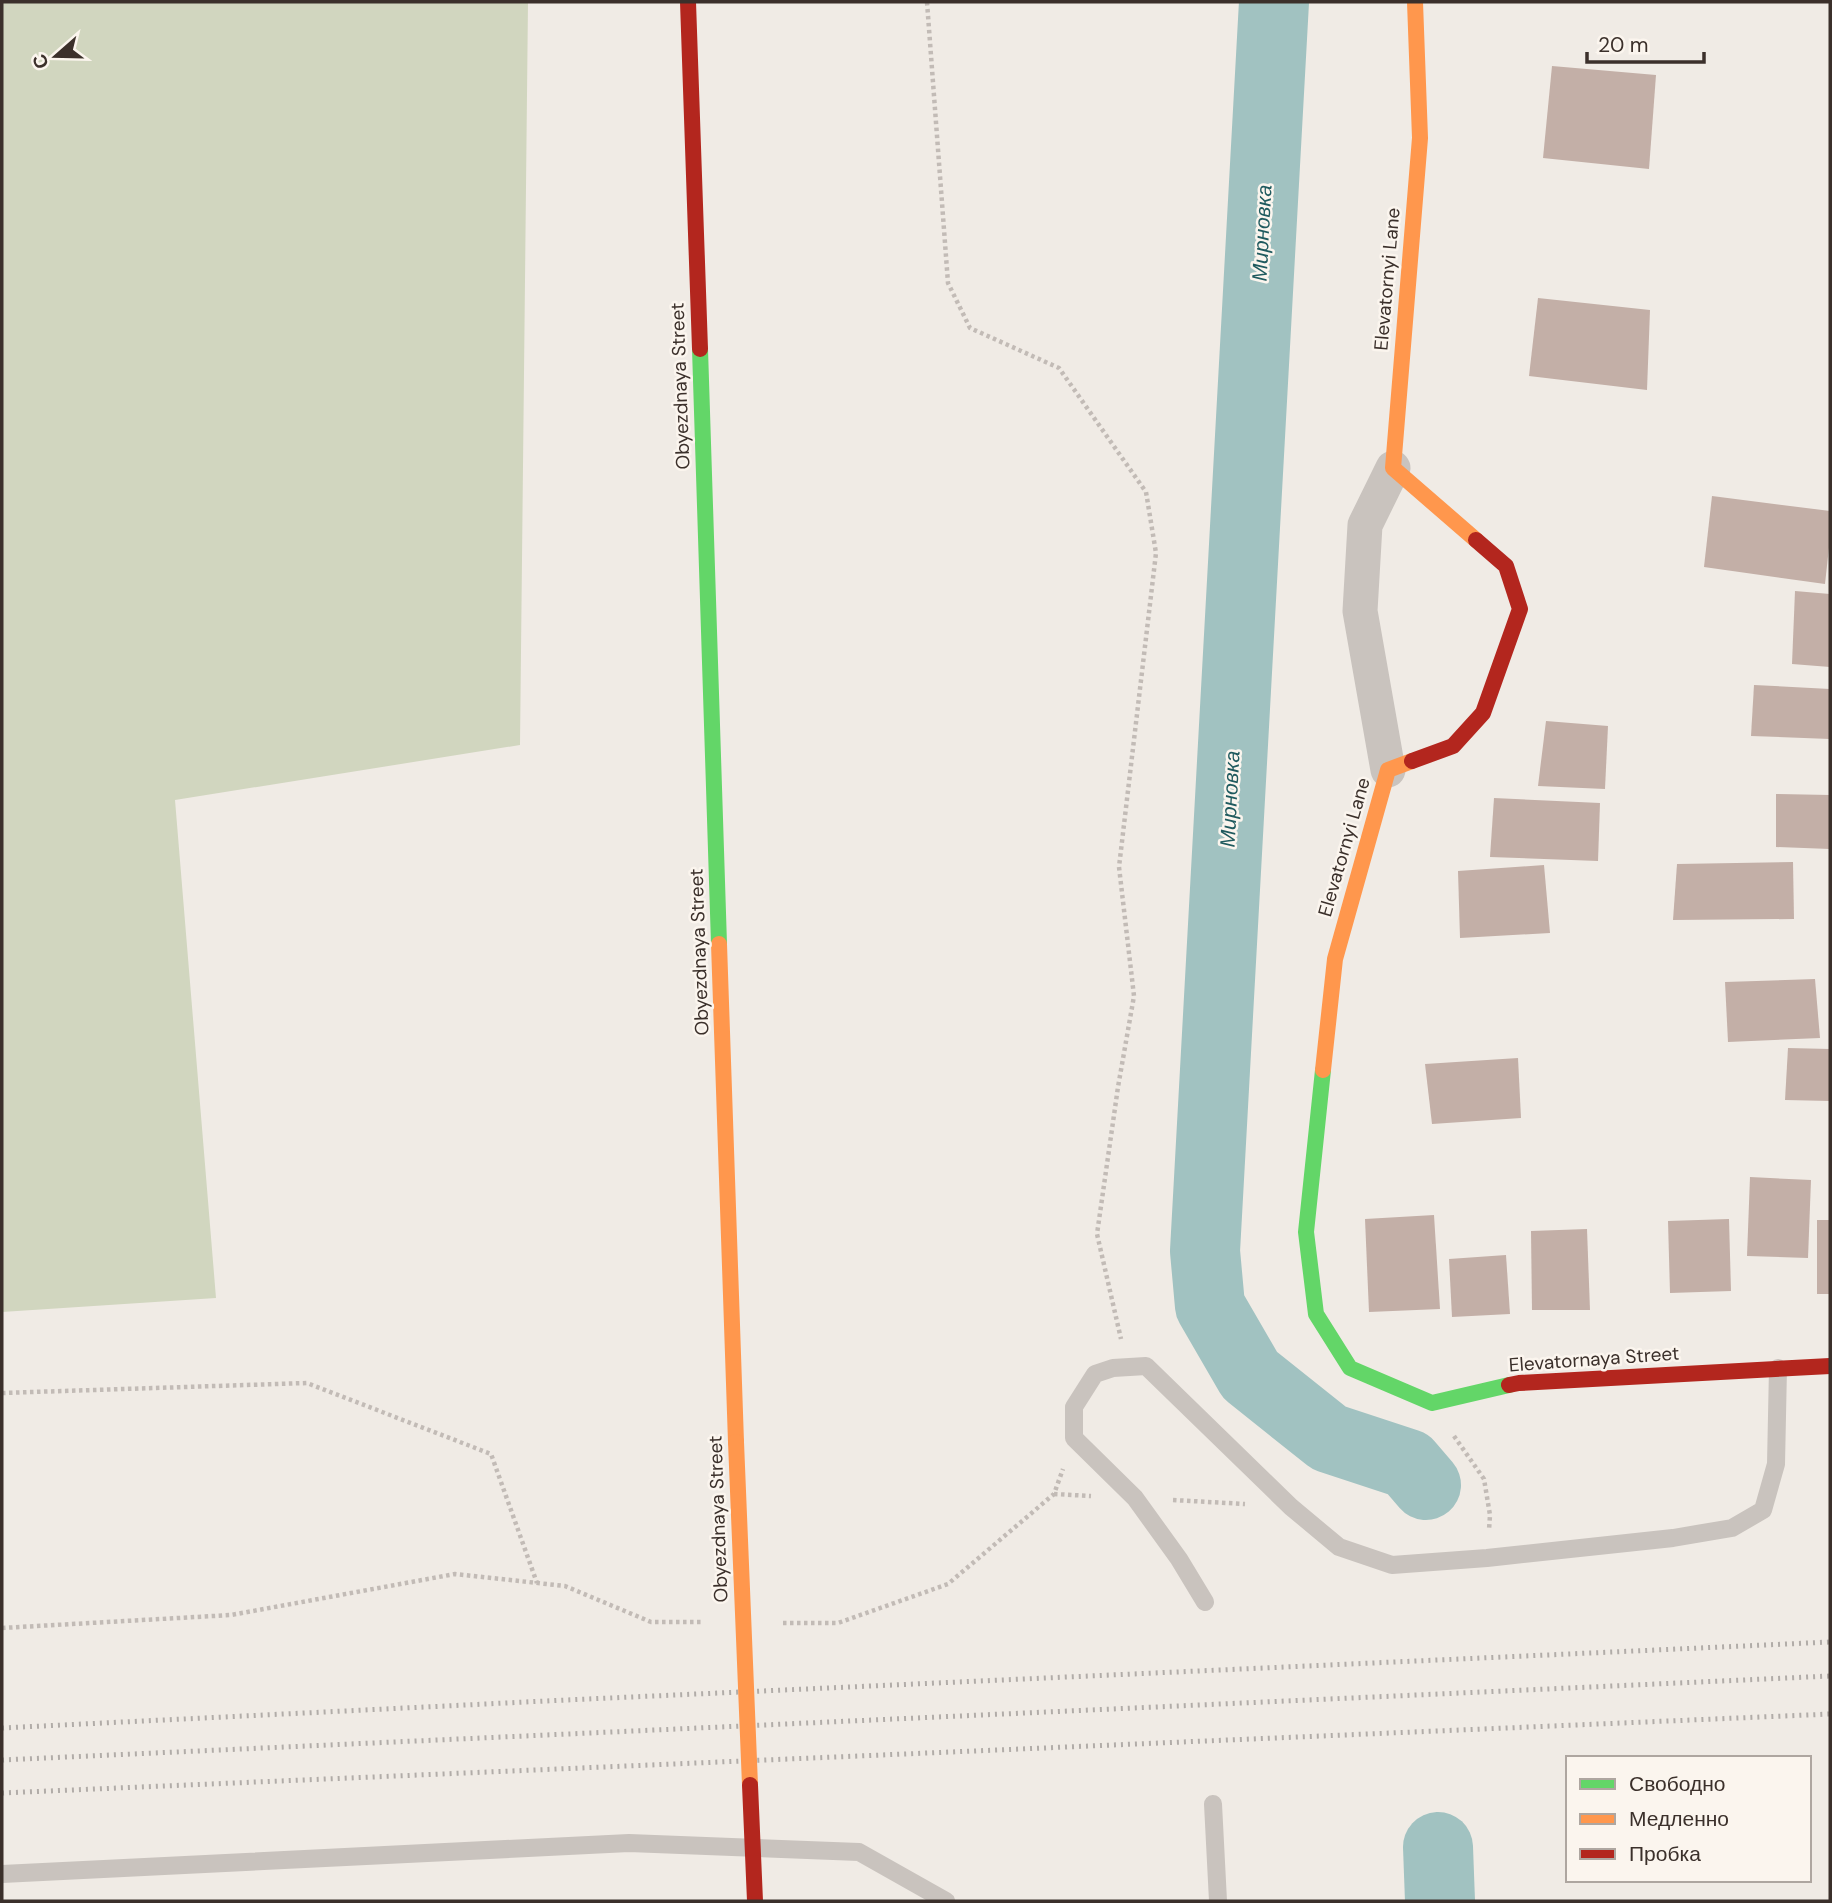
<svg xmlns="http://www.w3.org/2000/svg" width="1832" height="1903" font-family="'DM Sans',sans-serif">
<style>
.green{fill:#d1d6bf}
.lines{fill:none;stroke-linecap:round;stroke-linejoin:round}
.river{stroke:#a1c2c1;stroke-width:70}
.building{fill:#c3afa7}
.path{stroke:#c2bbb6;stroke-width:4.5;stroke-dasharray:3.5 3.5;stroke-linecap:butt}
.lane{stroke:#c9c3be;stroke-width:18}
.street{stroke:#c9c3be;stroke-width:35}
.fast{stroke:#63d668;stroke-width:16}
.slow{stroke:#ff974d;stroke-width:16}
.jam{stroke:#b3261e;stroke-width:16}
.rail{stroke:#b1aca8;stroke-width:5;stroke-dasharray:2 5;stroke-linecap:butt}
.slow-bridge{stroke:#ff974d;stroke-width:16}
.jam-bridge{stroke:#b3261e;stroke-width:16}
.labels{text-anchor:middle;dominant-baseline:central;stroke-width:5;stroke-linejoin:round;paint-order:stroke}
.street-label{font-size:19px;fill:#3b302b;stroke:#fbf5ee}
.water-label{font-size:21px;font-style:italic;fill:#1f5a5e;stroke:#fbf5ee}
</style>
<rect width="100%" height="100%" fill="#f0ebe5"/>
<!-- green -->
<path class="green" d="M2,2h526l-8,743 -345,55 41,498 -214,14z"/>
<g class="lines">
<!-- river -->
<g class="river">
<path d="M1274,2l-69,1249 5,55 40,69 79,63 79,26 18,21"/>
<path d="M1438,1847l2,54"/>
</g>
</g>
<!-- building -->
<g class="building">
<path d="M1552,66l104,9 -7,94 -106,-11z"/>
<path d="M1538,298l112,12 -3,80 -118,-14z"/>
<path d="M1712,496l118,15v27l-5,46 -121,-17z"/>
<path d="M1795,591l35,3v73l-38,-3z"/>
<path d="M1754,685l76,4v50l-79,-3z"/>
<path d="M1546,721l62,5 -3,63 -67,-3z"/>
<path d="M1776,794l54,1v54l-54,-2z"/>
<path d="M1494,798l106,5 -2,58 -108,-4z"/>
<path d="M1793,862l1,57 -121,1 4,-56z"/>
<path d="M1544,865l6,68 -90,5 -2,-67z"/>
<path d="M1815,979l5,59 -92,4 -3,-60z"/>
<path d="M1788,1048l42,1v52l-45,-1z"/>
<path d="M1518,1058l3,60 -89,6 -7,-60z"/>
<path d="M1750,1177l61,3 -3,78 -61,-2z"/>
<path d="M1434,1215l6,94 -71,3 -4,-93z"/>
<path d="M1729,1219l2,72 -61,2 -2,-72z"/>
<rect x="1817" y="1220" width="13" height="74"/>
<path d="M1587,1229l3,81h-58l-1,-79z"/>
<path d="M1506,1255l4,59 -58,3 -3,-58z"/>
</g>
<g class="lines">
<!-- path -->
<g class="path">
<path d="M927,2l21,281 22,45 89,40 87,124 10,61 -37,314 15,129 -16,91 -21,147 24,105"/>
<path d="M2,1393l305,-10 184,71 46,129"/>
<path d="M1454,1436l30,43 6,36 -1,15"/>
<path d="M1054,1494l37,2"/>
<path d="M1173,1500l72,4"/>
<path d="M783,1623h55l110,-39 106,-90 9,-25"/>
<path d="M2,1628l229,-13 224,-41 110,12 86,36h53"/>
</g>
<!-- lane -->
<g class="lane">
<path d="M1205,1602l-26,-43 -44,-61 -61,-60v-31l21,-33 18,-6 33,-2 145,141 48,40 53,18 95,-7 186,-20 59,-10 31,-18 13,-46 2,-96"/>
<path d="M1213,1804l5,97"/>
<path d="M2,1874l627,-31 230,9 87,49"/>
</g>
<!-- street -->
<path class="street" d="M1388,770l-28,-159 5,-86 28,-57"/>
<!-- fast -->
<g class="fast">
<path d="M700,349l19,595"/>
<path d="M1323,1070l-17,162 10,82 34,54 82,35 77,-18"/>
</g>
<!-- slow -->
<g class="slow">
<path d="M1415,2l5,136 -27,330 83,72"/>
<path d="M719,944l17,498"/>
<path d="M1323,1070l12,-111 53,-189 24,-9"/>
</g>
<!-- jam -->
<g class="jam">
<path d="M688,2l12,347"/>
<path d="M1412,761l41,-15 30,-33 37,-104 -14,-43 -30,-26"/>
<path d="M1509,1385l10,-2 311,-17"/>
</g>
<!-- rail -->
<g class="rail">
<path d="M2,1728l564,-28 1264,-58"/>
<path d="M2,1760l1828,-84"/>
<path d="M2,1793l1828,-79"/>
</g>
<!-- slow-bridge -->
<path class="slow-bridge" d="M736,1442l14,343"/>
<!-- jam-bridge -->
<path class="jam-bridge" d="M750,1785l5,116"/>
</g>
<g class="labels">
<!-- street labels -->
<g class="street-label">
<text transform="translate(1387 279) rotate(-85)">Elevatornyi Lane</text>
<text transform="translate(680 386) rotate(-92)">Obyezdnaya Street</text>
<text transform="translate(1344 847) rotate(-74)">Elevatornyi Lane</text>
<text transform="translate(699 952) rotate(-92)">Obyezdnaya Street</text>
<text transform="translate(1594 1359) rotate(-4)">Elevatornaya Street</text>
<text transform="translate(718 1519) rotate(-92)">Obyezdnaya Street</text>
</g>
<!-- water labels -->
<g class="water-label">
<text transform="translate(1262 233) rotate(-87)">Мирновка</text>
<text transform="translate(1230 799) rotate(-87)">Мирновка</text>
</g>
</g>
<!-- border -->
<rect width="1832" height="1903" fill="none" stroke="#3b302b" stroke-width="7"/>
<!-- legend -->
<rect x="1566" y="1756" width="245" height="126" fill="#fbf5ee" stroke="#aea6a0" stroke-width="2"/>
<rect x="1580" y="1779" width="35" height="10" fill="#63d668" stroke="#aea6a0" stroke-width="2"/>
<text x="1629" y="1791" font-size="21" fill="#3b302b">Свободно</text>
<rect x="1580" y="1814" width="35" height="10" fill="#ff974d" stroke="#aea6a0" stroke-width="2"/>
<text x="1629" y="1826" font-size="21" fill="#3b302b">Медленно</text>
<rect x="1580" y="1849" width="35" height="10" fill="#b3261e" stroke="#aea6a0" stroke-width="2"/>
<text x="1629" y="1861" font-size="21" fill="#3b302b">Пробка</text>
<!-- north arrow -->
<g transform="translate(56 56) rotate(250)" stroke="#fbf5ee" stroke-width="5" paint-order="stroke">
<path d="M0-5L12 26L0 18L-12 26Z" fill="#3b302b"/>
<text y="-10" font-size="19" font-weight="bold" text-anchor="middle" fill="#3b302b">С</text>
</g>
<!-- scale -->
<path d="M1587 52v10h117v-10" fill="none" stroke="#3b302b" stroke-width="3.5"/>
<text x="1598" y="52" font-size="21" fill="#3b302b" stroke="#fbf5ee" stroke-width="5" paint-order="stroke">20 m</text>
</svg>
